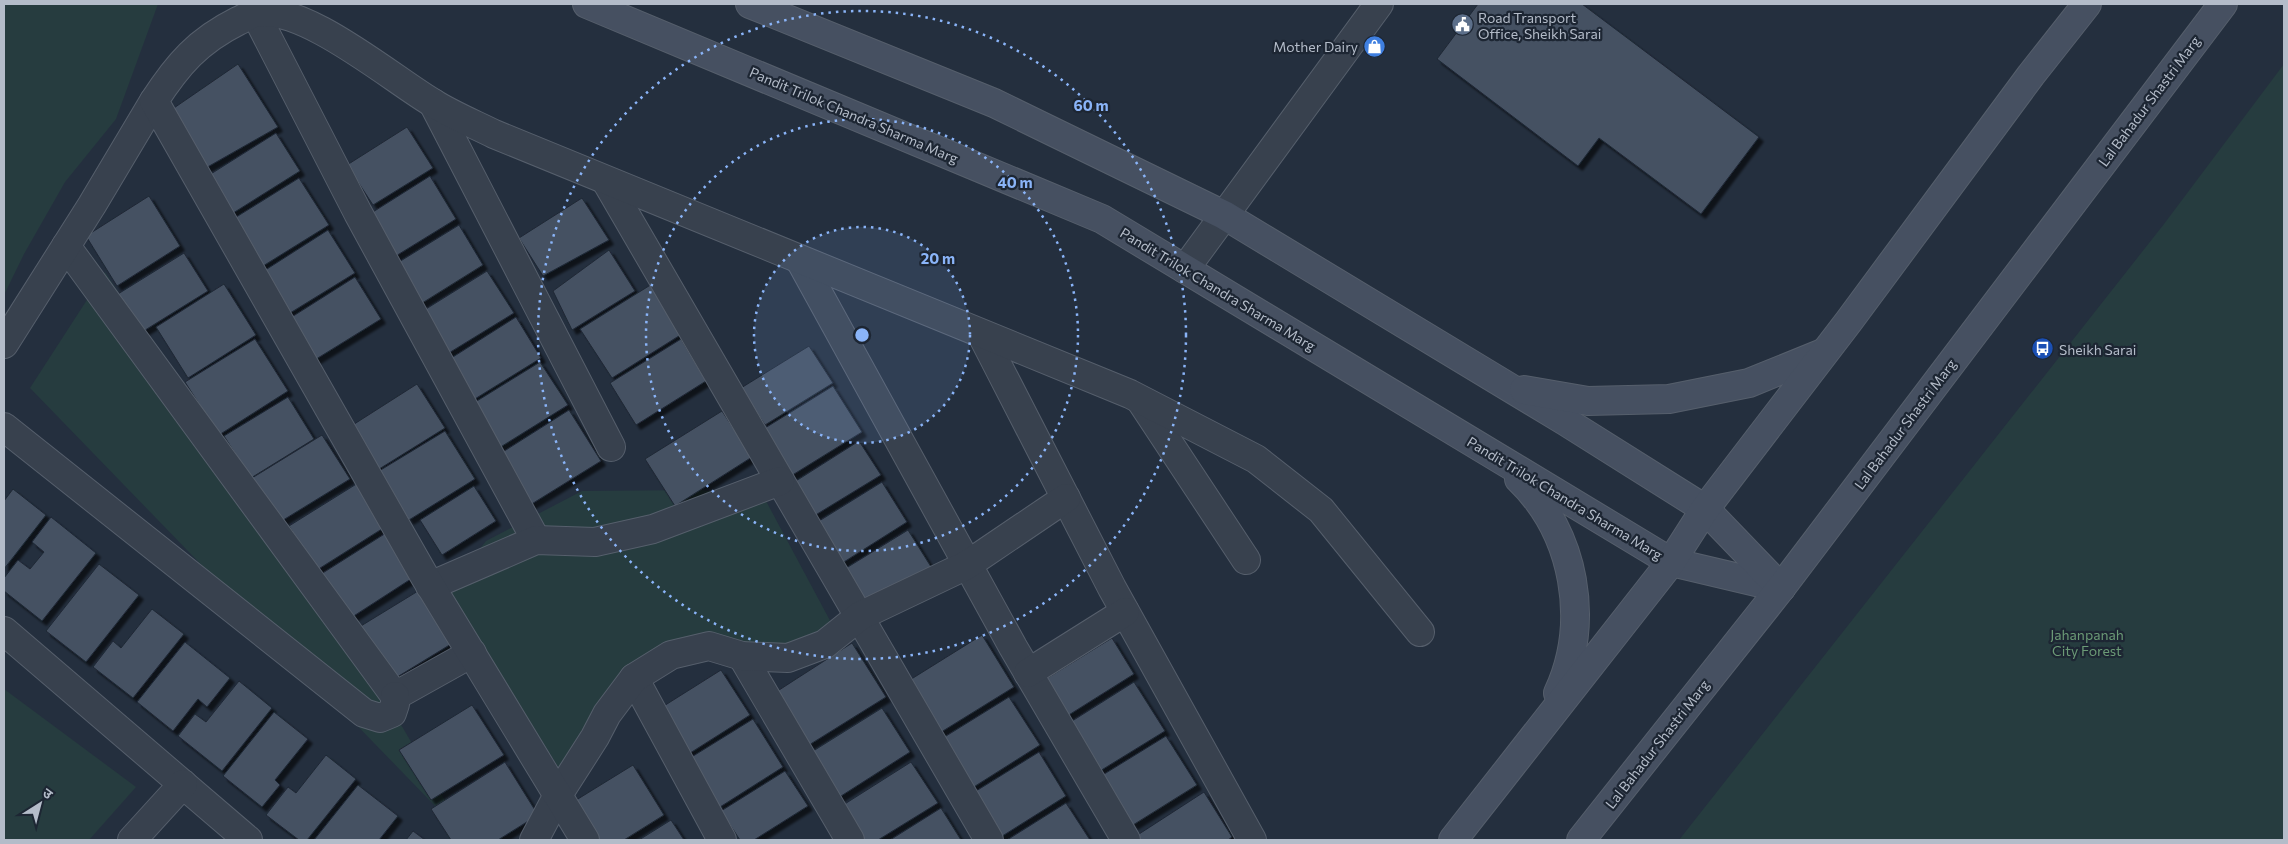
<svg xmlns="http://www.w3.org/2000/svg" width="2288" height="844" font-family="Commissioner,'Noto Sans Devanagari',sans-serif">
<style>
.green{fill:#263c3f}
.building{fill:#455162;stroke:#1f2835;filter:url(#shadow)}
.lines{fill:none;stroke-linecap:round;stroke-linejoin:round}
.minor-casing{stroke:#565f6c;stroke-width:30}
.secondary-casing{stroke:#565f6c;stroke-width:30}
.minor{stroke:#38414e;stroke-width:28}
.secondary{stroke:#465061;stroke-width:28}
.ring{fill:none;stroke:#8ab4f8;stroke-width:2.5;stroke-dasharray:2.5 5}
.labels{text-anchor:middle;dominant-baseline:central;stroke-width:4.5;stroke-linejoin:round;paint-order:stroke}
.poi-label{font-size:14px;fill:#b4bcc9;stroke:#1d2633;text-anchor:start}
.street-label{font-size:14px;fill:#b4bcc9;stroke:#1d2633}
.park-label{font-size:14px;fill:#6b9a76;stroke:#1d2633}
.centre{fill:#8ab4f8;stroke:#1d2633;stroke-width:2.5}
.ring-label{font-size:15px;text-anchor:middle;font-weight:bold;fill:#8ab4f8;stroke:#1d2633;stroke-width:4.5;stroke-linejoin:round;paint-order:stroke}
</style>
<defs>
<filter id="shadow"><feDropShadow dx="4.5" dy="4.5" stdDeviation="1" flood-color="#0009"/></filter>
</defs>
<rect width="100%" height="100%" fill="#242f3e"/>
<!-- green -->
<g class="green">
<path d="M4,4h154l-42,115 -51,63 -41,72 -20,41z"/>
<path d="M2284,64v776h-605l485,-616z"/>
<path d="M105,272l298,456 65,112 -438,-452z"/>
<path d="M702,490l64,11 76,142 -160,3 -118,130 -117,-186 39,-49 96,-50z"/>
<path d="M4,689l132,98 -47,53h-85z"/>
</g>
<!-- building -->
<g class="building">
<path d="M1478,4h104l177,133 -58,77 -102,-76 -21,28 -141,-107z"/>
<path d="M238,64l40,63 -74,42 -33,-59z"/>
<path d="M407,127l26,41 -60,37 -26,-40z"/>
<path d="M276,133l24,38 -70,44 -24,-38z"/>
<path d="M430,176l26,43 -65,40 -26,-42z"/>
<path d="M299,178l30,47 -74,46 -30,-47z"/>
<path d="M149,196l31,50 -63,40 -31,-50z"/>
<path d="M582,198l27,42 -66,36 -24,-38z"/>
<path d="M459,225l24,40 -64,40 -25,-40z"/>
<path d="M328,230l27,43 -73,45 -26,-42z"/>
<path d="M609,250l26,41 -63,39 -19,-39z"/>
<path d="M184,253l24,38 -66,41 -24,-38z"/>
<path d="M487,271l27,42 -70,43 -26,-42z"/>
<path d="M355,277l26,42 -68,42 -26,-41z"/>
<path d="M224,284l32,51 -68,43 -32,-51z"/>
<path d="M652,284l30,50 -70,44 -32,-49z"/>
<path d="M516,317l25,41 -71,44 -25,-40z"/>
<path d="M255,339l33,52 -69,44 -34,-53z"/>
<path d="M681,339l25,42 -70,44 -26,-42z"/>
<path d="M809,346l24,37 -68,42 -24,-37z"/>
<path d="M540,362l28,43 -69,43 -27,-44z"/>
<path d="M417,384l28,44 -69,43 -28,-43z"/>
<path d="M833,386l29,46 -76,47 -29,-46z"/>
<path d="M288,397l26,42 -63,39 -27,-42z"/>
<path d="M569,410l32,51 -71,44 -32,-50z"/>
<path d="M722,411l30,46 -77,49 -30,-47z"/>
<path d="M445,431l30,48 -66,41 -30,-49z"/>
<path d="M322,435l28,44 -70,43 -28,-44z"/>
<path d="M859,441l22,34 -72,44 -21,-33z"/>
<path d="M882,482l25,40 -71,45 -25,-41z"/>
<path d="M358,483l27,44 -68,43 -28,-44z"/>
<path d="M474,486l22,35 -54,34 -22,-35z"/>
<path d="M13,489l33,26 -42,54v-68z"/>
<path d="M51,517l45,36 -54,68 -38,-30v-13l14,-18 12,9 14,-17 -12,-10z"/>
<path d="M908,530l25,40 -65,41 -25,-41z"/>
<path d="M386,533l28,44 -68,44 -28,-45z"/>
<path d="M99,564l40,31 -53,67 -40,-31z"/>
<path d="M423,588l33,53 -67,41 -33,-53z"/>
<path d="M152,609l32,25 -51,64 -40,-31 20,-26 8,7z"/>
<path d="M982,635l32,52 -76,47 -33,-51z"/>
<path d="M1112,638l22,36 -70,44 -23,-36z"/>
<path d="M185,642l45,36 -23,29 -9,-8 -25,32 -36,-29z"/>
<path d="M852,643l34,54 -77,48 -33,-53z"/>
<path d="M721,670l29,45 -63,40 -28,-46z"/>
<path d="M239,681l33,27 -50,63 -44,-35 17,-22 11,8z"/>
<path d="M1134,682l31,49 -65,40 -31,-48z"/>
<path d="M1009,697l31,48 -71,45 -31,-49z"/>
<path d="M472,705l32,50 -73,45 -32,-50z"/>
<path d="M882,708l28,44 -72,46 -28,-45z"/>
<path d="M274,712l34,27 -33,41 5,5 -18,22 -39,-31z"/>
<path d="M753,719l30,48 -63,40 -30,-49z"/>
<path d="M1166,736l31,49 -64,40 -32,-49z"/>
<path d="M1039,752l27,44 -70,44 -28,-44z"/>
<path d="M326,755l30,24 -49,61h-8l-33,-25 22,-28 8,6z"/>
<path d="M505,762l33,53 -40,25h-47l-20,-31z"/>
<path d="M911,762l27,41 -60,37h-16l-22,-33z"/>
<path d="M633,765l31,50 -40,25h-27l-24,-38z"/>
<path d="M785,771l23,35 -54,34h-14l-19,-29z"/>
<path d="M358,785l40,31 -19,24h-65z"/>
<path d="M1204,792l28,45 -4,3h-90l-2,-4z"/>
<path d="M1066,803l24,37h-83z"/>
<path d="M941,808l20,32h-71z"/>
<path d="M671,820l13,20h-45z"/>
<path d="M413,831l12,9h-19z"/>
</g>
<g class="lines">
<defs>
<g id="minor">
<path d="M255,13l103,200 178,327"/>
<path d="M433,103l178,344"/>
<path d="M606,181l383,659"/>
<path d="M66,246l329,450 77,-43"/>
<path d="M800,260l213,387 113,193"/>
<path d="M1185,269l194,-265"/>
<path d="M982,335l130,253 140,252"/>
<path d="M4,344l88,-139 62,-104"/>
<path d="M1141,401l105,159"/>
<path d="M4,427l360,286 16,5 12,-5 3,-9v-8"/>
<path d="M430,586l106,-46 59,2 58,-13 127,-48"/>
<path d="M4,631l244,209"/>
<path d="M742,656l108,184"/>
<path d="M1028,673l97,-61"/>
<path d="M634,678l88,162"/>
<path d="M132,840l51,-56"/>
<path d="M534,840l24,-45 37,-58 12,-23 27,-36 37,-23 38,-9 33,10 46,2 37,-14 35,-28 107,-51 99,-67"/>
<path d="M585,840l-160,-263 -271,-476c24,-37 44,-60 84,-80 5,-2 12,-7 17,-8 48,-10 137,66 178,90 19,12 41,21 61,31l636,260 126,65 65,51 99,122"/>
</g>
<g id="secondary">
<path d="M587,4l515,215 569,343 110,26"/>
<path d="M750,4l244,99 230,112 341,206 140,88 76,79"/>
<path d="M1524,390l64,11 81,-2 80,-16 74,-30"/>
<path d="M1519,479c56,54 72,143 39,214"/>
<path d="M1453,840l218,-278 34,-53 144,-188 182,-246 56,-71"/>
<path d="M1581,840l200,-252 442,-584"/>
</g>
</defs>
<!-- minor casing -->
<use href="#minor" class="minor-casing"/>
<!-- secondary casing -->
<use href="#secondary" class="secondary-casing"/>
<!-- minor -->
<use href="#minor" class="minor"/>
<!-- secondary -->
<use href="#secondary" class="secondary"/>
</g>
<!-- distance rings -->
<circle cx="862" cy="335" r="108" fill="#8ab4f8" fill-opacity=".12"/>
<g class="ring">
<circle cx="862" cy="335" r="108"/>
<circle cx="862" cy="335" r="216"/>
<circle cx="862" cy="335" r="324"/>
</g>
<!-- icons -->
<defs>
<symbol id="civic-disc" viewBox="-11 -11 22 22"><circle r="9.5" fill="#5c6f8a" stroke="#1d2633"/><path d="M-.6-6.5H3V-4.5H.6V-3L4-1V1h2V6H-6V1h2V-1L-.6-3ZM-1.2 2.5V6h2.4V2.5Z" fill="#fff"/></symbol>
<symbol id="shop-disc" viewBox="-11 -11 22 22"><circle r="9.5" fill="#3f7fe0" stroke="#1d2633"/><path d="M-5-2.5h2.3a2.7 3.5 0 0 1 5.4 0H5L5.5 6h-11ZM-1.5-2.5h3a1.5 2.3 0 0 0-3 0Z" fill="#fff"/></symbol>
<symbol id="bus-disc" viewBox="-11 -11 22 22"><circle r="9.5" fill="#1a4fb4" stroke="#1d2633"/><path d="M-5-6H5V4H4V6H2V4H-2V6H-4V4H-5ZM-3.5-4V0h7V-4ZM-3.5 1.2v1.5H-2V1.2ZM2 1.2v1.5H3.5V1.2Z" fill="#fff"/></symbol>
</defs>
<g fill-rule="evenodd">
<use href="#civic-disc" x="1450" y="12" width="25" height="25"/>
<use href="#shop-disc" x="1362" y="34" width="25" height="25"/>
<use href="#bus-disc" x="2030" y="336" width="25" height="25"/>
</g>
<g class="labels">
<!-- poi labels -->
<g class="poi-label">
<text x="1478" y="17">Road Transport<tspan x="1478" dy="16">Office, Sheikh Sarai</tspan></text>
<text x="1358" y="46" text-anchor="end">Mother Dairy</text>
<text x="2059" y="349">Sheikh Sarai</text>
</g>
<!-- street labels -->
<g class="street-label">
<text transform="translate(2149 101) rotate(-53)">Lal Bahadur Shastri Marg</text>
<text transform="translate(854 115) rotate(23)">Pandit Trilok Chandra Sharma Marg</text>
<text transform="translate(1218 289) rotate(31)">Pandit Trilok Chandra Sharma Marg</text>
<text transform="translate(1905 424) rotate(-53)">Lal Bahadur Shastri Marg</text>
<text transform="translate(1565 498) rotate(31)">Pandit Trilok Chandra Sharma Marg</text>
<text transform="translate(1657 744) rotate(-52)">Lal Bahadur Shastri Marg</text>
</g>
<!-- park labels -->
<g class="park-label">
<text x="2087" y="634">Jahanpanah<tspan x="2087" dy="16">City Forest</tspan></text>
</g>
</g>
<circle cx="862" cy="335" r="8" class="centre"/>
<g class="ring-label">
<text x="1091" y="111">60 m</text>
<text x="1015" y="188">40 m</text>
<text x="938" y="264">20 m</text>
</g>
<!-- border -->
<rect width="2288" height="844" fill="none" stroke="#b4bcc9" stroke-width="10"/>
<!-- north arrow -->
<g transform="translate(40 804) rotate(36)" stroke="#1d2633" stroke-width="4" paint-order="stroke">
<path d="M0-4L9 19L0 12L-9 19Z" fill="#b4bcc9"/>
<text y="-8" font-size="14" font-weight="bold" text-anchor="middle" fill="#b4bcc9">उ</text>
</g>
</svg>
